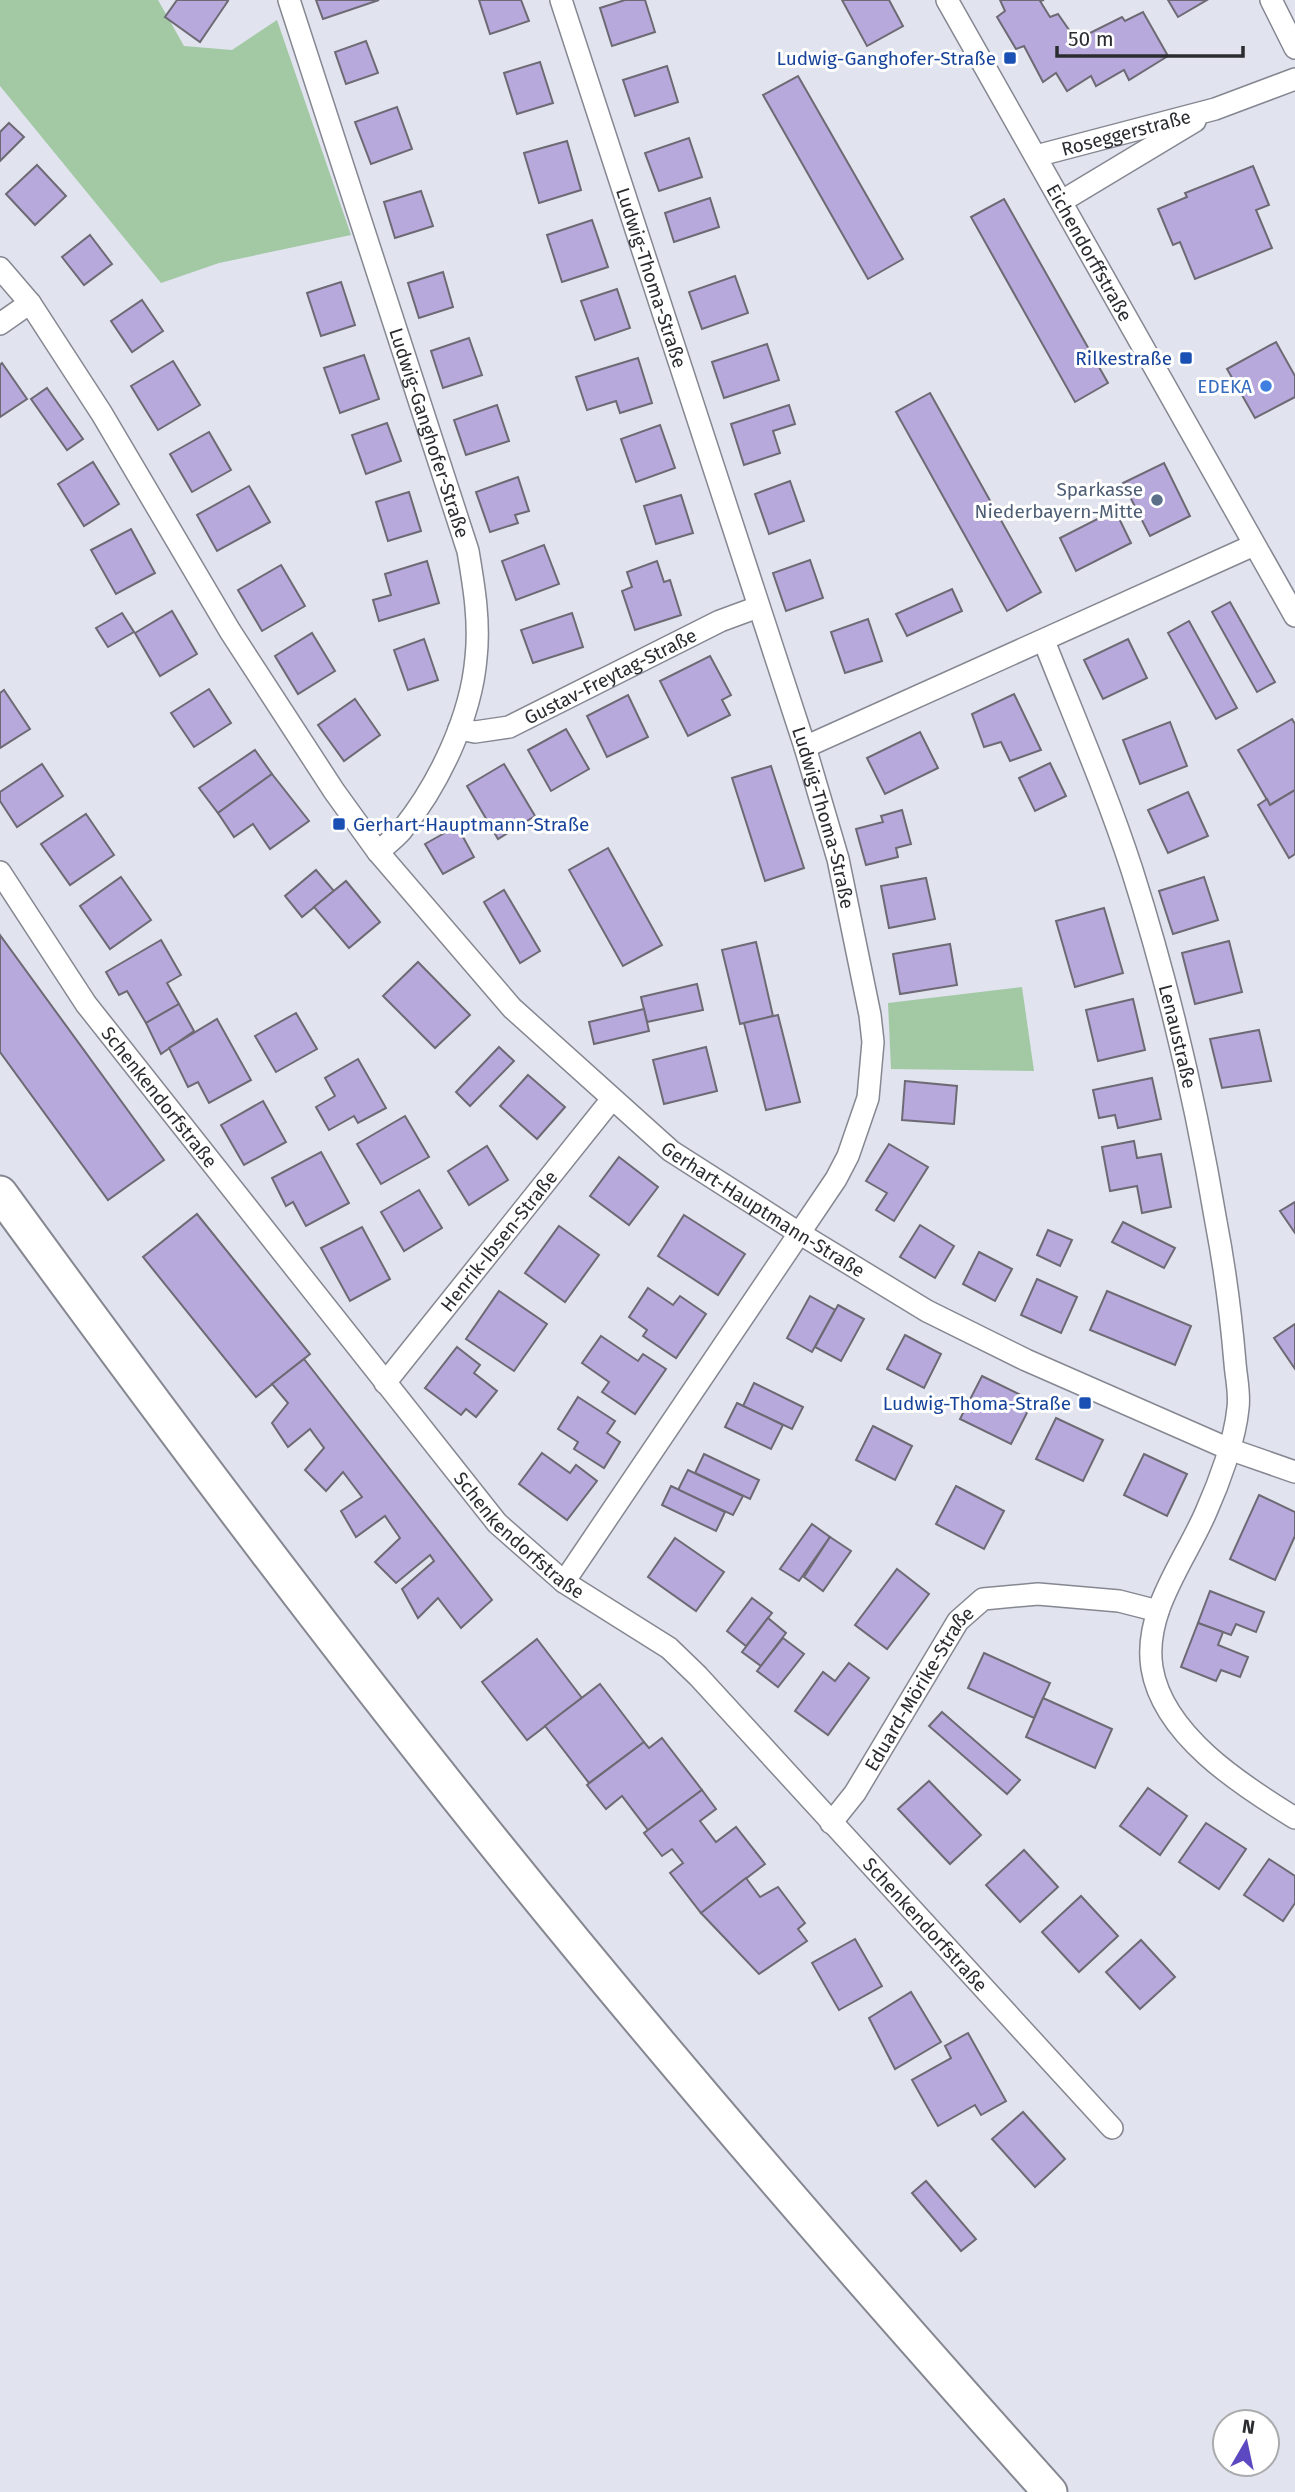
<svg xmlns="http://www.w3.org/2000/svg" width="1295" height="2492" font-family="'Fira Sans',sans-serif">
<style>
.green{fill:#a2c9a4}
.building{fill:#b8a9dc;stroke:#6d6a74;stroke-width:2}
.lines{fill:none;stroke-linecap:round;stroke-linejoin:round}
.minor-casing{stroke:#858791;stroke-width:24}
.primary-casing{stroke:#858791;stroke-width:37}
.minor{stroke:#fff;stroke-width:21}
.primary{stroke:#fff;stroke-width:33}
.transit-dot{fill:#1a4fb4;stroke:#fff;stroke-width:2.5}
.shop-dot{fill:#3f7fe0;stroke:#fff;stroke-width:2.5}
.service-dot{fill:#5c6f8a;stroke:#fff;stroke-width:2.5}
.labels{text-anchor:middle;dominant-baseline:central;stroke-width:6;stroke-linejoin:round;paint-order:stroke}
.transit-label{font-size:19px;fill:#164399;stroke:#fff;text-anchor:end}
.street-label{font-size:19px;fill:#2b2c30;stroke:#fff}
.shop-label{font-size:19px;fill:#366cbe;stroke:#fff;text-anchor:end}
.service-label{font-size:19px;fill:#4e5e75;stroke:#fff;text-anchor:end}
</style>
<rect width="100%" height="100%" fill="#e1e3ef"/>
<!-- green -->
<g class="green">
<path d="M0,0h158l26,46 48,4 45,-30 74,215 -132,28 -58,20 -161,-197z"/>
<path d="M1022,987l12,84 -143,-2 -3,-66z"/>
</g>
<!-- building -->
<g class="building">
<path d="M177,0h49l2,1 -28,41 -35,-25z"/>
<path d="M316,0h63l-56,19z"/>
<path d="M479,0h42l8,21 -39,13z"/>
<path d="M625,0h20l10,32 -43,14 -12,-38z"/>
<path d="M842,0h47l14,26 -36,20z"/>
<path d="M1000,0h44l-4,1 10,16 8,-3 18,26 46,-23 3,4 18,-9 25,44 -39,24 -5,-10 -28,16 -5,-10 -24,15 -11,-18 -13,9 -19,-36 -8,3 -19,-32 8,-6z"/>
<path d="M1168,0h39l-29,17z"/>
<path d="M366,41l12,32 -32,11 -11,-32z"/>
<path d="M540,62l13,41 -36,11 -13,-41z"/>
<path d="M667,66l11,36 -43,14 -12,-36z"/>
<path d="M798,76l105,183 -35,20 -105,-184z"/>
<path d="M397,107l15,42 -41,15 -16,-42z"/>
<path d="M9,123l15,14 -24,24v-29z"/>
<path d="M689,138l13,39 -43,14 -14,-38z"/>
<path d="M567,141l14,49 -42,13 -15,-50z"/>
<path d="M37,165l29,31 -31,29 -29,-31z"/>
<path d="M1253,166l16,39 -13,5 16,38 -77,31 -15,-37 -7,3 -15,-36 29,-12 -2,-4z"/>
<path d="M421,191l12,35 -38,12 -11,-36z"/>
<path d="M710,198l9,29 -45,15 -9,-29z"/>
<path d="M1004,199l104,184 -33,19 -104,-185z"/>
<path d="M592,220l16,47 -46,15 -15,-47z"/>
<path d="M90,235l22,29 -28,21 -22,-28z"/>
<path d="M443,272l10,35 -34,11 -11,-35z"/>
<path d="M735,276l13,37 -46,16 -13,-37z"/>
<path d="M341,282l14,43 -34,11 -14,-43z"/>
<path d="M617,289l13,39 -35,12 -14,-39z"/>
<path d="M142,300l21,31 -31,21 -21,-31z"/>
<path d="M469,338l13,37 -39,13 -12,-37z"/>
<path d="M1276,342l19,34v21l-40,21 -28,-49z"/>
<path d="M767,344l12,36 -55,18 -12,-36z"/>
<path d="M364,355l15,44 -39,14 -16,-45z"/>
<path d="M638,358l14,45 -32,10 -4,-12 -29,9 -11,-33z"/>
<path d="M173,361l27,44 -42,25 -27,-44z"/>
<path d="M2,363l25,36 -27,18v-52z"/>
<path d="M47,388l36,51 -16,11 -36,-51z"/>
<path d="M930,393l111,199 -34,19 -111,-199z"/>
<path d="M497,405l12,36 -43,14 -12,-35z"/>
<path d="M789,405l6,19 -22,7 7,22 -36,12 -13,-41z"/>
<path d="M387,423l14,38 -35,13 -14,-39z"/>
<path d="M660,425l15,43 -39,14 -15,-43z"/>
<path d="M209,432l22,38 -39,22 -22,-38z"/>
<path d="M93,462l26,42 -35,22 -26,-42z"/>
<path d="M1164,463l26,53 -40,20 -27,-53z"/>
<path d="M518,477l11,34 -14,4 3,8 -28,9 -14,-40z"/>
<path d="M790,481l14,40 -35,13 -14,-40z"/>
<path d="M249,486l21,36 -53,29 -20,-36z"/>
<path d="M409,492l12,39 -33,10 -12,-39z"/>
<path d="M681,495l12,38 -37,11 -12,-38z"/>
<path d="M1115,510l16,33 -55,28 -16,-33z"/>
<path d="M131,529l24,44 -39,21 -25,-44z"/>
<path d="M544,545l15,39 -43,16 -14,-39z"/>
<path d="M810,560l13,38 -37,13 -13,-38z"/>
<path d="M427,561l12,42 -60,18 -6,-21 18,-5 -6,-21z"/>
<path d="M657,561l7,21 6,-2 11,35 -46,15 -13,-39 10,-4 -5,-15z"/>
<path d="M281,565l24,41 -43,25 -24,-41z"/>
<path d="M952,589l10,22 -55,25 -11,-22z"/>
<path d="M1230,602l45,80 -18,10 -45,-80z"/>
<path d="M172,611l25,43 -37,22 -25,-43z"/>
<path d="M122,613l12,19 -26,15 -12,-19z"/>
<path d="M572,613l11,34 -50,16 -12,-33z"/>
<path d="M868,619l14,42 -37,12 -14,-41z"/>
<path d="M1189,621l48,87 -21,11 -48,-86z"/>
<path d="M312,633l23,38 -37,23 -23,-38z"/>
<path d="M424,639l14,41 -30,10 -14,-40z"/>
<path d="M1128,639l19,39 -44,21 -19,-39z"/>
<path d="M710,656l21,39 -9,5 8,15 -42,21 -28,-55z"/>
<path d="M209,689l22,34 -37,24 -23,-34z"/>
<path d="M4,690l26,39 -30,19v-55z"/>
<path d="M1014,694l27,56 -31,11 -9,-19 -17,5 -12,-33z"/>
<path d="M628,695l20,42 -41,20 -20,-41z"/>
<path d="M355,699l25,36 -36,26 -26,-36z"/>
<path d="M1292,719l3,5v66l-25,15 -32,-55z"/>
<path d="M1170,722l17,44 -47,18 -17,-44z"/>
<path d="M566,729l23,40 -38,22 -23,-41z"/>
<path d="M920,732l18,36 -53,26 -18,-36z"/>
<path d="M255,750l17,24 -54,39 -19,-25z"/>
<path d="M1050,763l16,33 -31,15 -16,-33z"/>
<path d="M42,764l21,32 -46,31 -17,-26v-9z"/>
<path d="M504,764l31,52 -37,23 -31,-53z"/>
<path d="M771,766l33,102 -39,13 -33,-103z"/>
<path d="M272,774l37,47 -39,28 -17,-25 -19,13 -16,-24z"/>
<path d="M1295,790v64l-6,4 -31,-53 9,-6 3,6z"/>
<path d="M1188,792l20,44 -40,17 -20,-43z"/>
<path d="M902,810l9,34 -15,4 2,9 -32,8 -10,-36 27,-7 -2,-6z"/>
<path d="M86,814l28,41 -44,30 -29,-41z"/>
<path d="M457,826l17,31 -31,17 -18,-30z"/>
<path d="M608,848l54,97 -39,21 -54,-96z"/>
<path d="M316,870l18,21 -32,26 -17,-21z"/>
<path d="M121,877l30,43 -41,29 -30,-43z"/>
<path d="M1204,877l14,43 -45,14 -14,-43z"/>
<path d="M926,878l9,41 -46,9 -8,-42z"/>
<path d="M346,881l34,41 -31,26 -35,-41z"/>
<path d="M504,890l36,61 -20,12 -36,-61z"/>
<path d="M1104,908l19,65 -48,14 -19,-66z"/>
<path d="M0,935l164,225 -56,40 -108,-148z"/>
<path d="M161,940l20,35 -14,8 12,21 -33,19 -19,-32 -8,4 -13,-23z"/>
<path d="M1229,941l13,51 -47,12 -13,-51z"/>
<path d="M756,942l17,74 -33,8 -18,-74z"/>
<path d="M950,944l7,41 -57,9 -7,-40z"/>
<path d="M418,962l52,53 -35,33 -52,-52z"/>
<path d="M697,984l6,26 -56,12 -6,-25z"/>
<path d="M1133,999l12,51 -47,11 -12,-51z"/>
<path d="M179,1004l15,27 -33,23 -15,-31z"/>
<path d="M644,1009l5,22 -55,13 -5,-22z"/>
<path d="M296,1013l21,36 -41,23 -21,-36z"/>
<path d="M778,1015l22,87 -34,8 -22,-87z"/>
<path d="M217,1019l34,61 -42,23 -11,-21 -10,5 -19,-39z"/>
<path d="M1259,1030l12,51 -49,7 -12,-49z"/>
<path d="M499,1047l15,14 -44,45 -14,-14z"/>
<path d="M706,1047l11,44 -53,13 -11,-44z"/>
<path d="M358,1059l28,49 -28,15 -4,-7 -25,14 -13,-23 19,-11 -10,-18z"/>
<path d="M528,1075l37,32 -28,32 -37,-33z"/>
<path d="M1152,1078l9,41 -43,9 -3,-13 -16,3 -6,-28z"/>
<path d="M905,1081l52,5 -3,38 -52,-4z"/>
<path d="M263,1101l23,41 -42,23 -23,-40z"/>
<path d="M405,1116l24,41 -48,27 -24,-40z"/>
<path d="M1134,1141l3,17 24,-4 10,53 -29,6 -5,-27 -27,5 -8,-44z"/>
<path d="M889,1144l39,23 -34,54 -18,-11 11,-17 -21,-12z"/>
<path d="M487,1146l21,34 -39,25 -21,-34z"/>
<path d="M321,1152l28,51 -43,23 -13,-24 -7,4 -14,-28z"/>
<path d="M619,1157l39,30 -29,38 -39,-29z"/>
<path d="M419,1190l23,38 -38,23 -23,-39z"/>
<path d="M1295,1202v31l-15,-22z"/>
<path d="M197,1214l113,140 -54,43 -113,-140z"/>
<path d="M684,1215l61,39 -27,41 -60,-39z"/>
<path d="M1123,1222l52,26 -11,20 -52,-26z"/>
<path d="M920,1225l34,21 -19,32 -35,-21z"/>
<path d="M559,1226l40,29 -34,47 -40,-29z"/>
<path d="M362,1227l28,52 -40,22 -29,-53z"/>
<path d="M1048,1230l24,10 -12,26 -23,-11z"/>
<path d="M979,1252l33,17 -17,32 -32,-17z"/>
<path d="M1037,1279l40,18 -16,36 -40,-18z"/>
<path d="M648,1288l25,17 7,-9 26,18 -30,44 -33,-22 4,-6 -18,-13z"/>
<path d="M499,1291l48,33 -33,47 -48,-32z"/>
<path d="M1107,1291l84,35 -16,39 -85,-35z"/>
<path d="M810,1296l25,14 -23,42 -25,-14z"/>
<path d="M838,1305l26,14 -23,42 -26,-14z"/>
<path d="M1295,1324v45l-21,-31z"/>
<path d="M905,1335l36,19 -17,34 -37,-19z"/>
<path d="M601,1336l37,25 5,-7 23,15 -31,45 -33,-22 7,-10 -27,-19z"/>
<path d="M457,1347l23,18 -6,8 23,18 -21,26 -10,-8 -5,6 -36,-27z"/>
<path d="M304,1359l188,241 -31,28 -23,-30 -20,20 -16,-29 32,-28 -4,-6 -34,28 -21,-21 25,-24 -15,-22 -29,21 -15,-26 21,-14 -19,-25 -17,19 -21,-21 19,-22 -14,-19 -22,18 -16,-24 16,-20 -16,-19z"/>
<path d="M982,1376l51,25 -22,43 -51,-25z"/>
<path d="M754,1383l49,24 -11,22 -49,-23z"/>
<path d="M578,1397l37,24 -8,12 13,9 -16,26 -30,-19 4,-7 -20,-13z"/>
<path d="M737,1403l46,22 -12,24 -46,-22z"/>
<path d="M1056,1418l47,22 -20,41 -47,-22z"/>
<path d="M873,1426l39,20 -17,34 -39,-20z"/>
<path d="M542,1453l28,20 6,-8 21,16 -30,39 -48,-36z"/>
<path d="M704,1454l55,26 -9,19 -55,-26z"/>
<path d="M1144,1454l43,20 -20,42 -43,-21z"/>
<path d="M688,1470l55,26 -10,19 -55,-25z"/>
<path d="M671,1486l54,26 -9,19 -54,-26z"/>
<path d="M956,1486l48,25 -20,38 -48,-25z"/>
<path d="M1259,1495l36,17v24l-20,44 -45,-21z"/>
<path d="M812,1524l18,13 -31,44 -19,-12z"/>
<path d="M830,1537l21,14 -28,40 -19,-14z"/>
<path d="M675,1538l49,34 -28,39 -48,-34z"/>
<path d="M897,1569l32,25 -42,55 -32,-24z"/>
<path d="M1210,1591l54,21 -8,20 -20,-8 -5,11 -33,-12z"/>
<path d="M752,1598l20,15 -26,33 -19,-15z"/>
<path d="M768,1618l18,15 -25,33 -19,-14z"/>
<path d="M1198,1623l25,9 -5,13 30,12 -8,20 -19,-7 -5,11 -35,-14z"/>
<path d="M783,1638l21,16 -26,33 -21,-16z"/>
<path d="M537,1639l45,59 -55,42 -45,-58z"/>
<path d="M984,1653l66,30 -16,35 -66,-30z"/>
<path d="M849,1663l20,15 -41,57 -33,-24 28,-39 12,9z"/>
<path d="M600,1684l44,58 -55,41 -44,-57z"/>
<path d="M1043,1698l69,31 -17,39 -69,-31z"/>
<path d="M942,1712l78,68 -13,14 -78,-68z"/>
<path d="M662,1738l40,52 -54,40 -26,-34 -16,13 -19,-24 57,-43 5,6z"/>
<path d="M929,1781l52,54 -31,29 -52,-55z"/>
<path d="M1148,1788l39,28 -27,39 -40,-29z"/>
<path d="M702,1790l14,19 -16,12 16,21 20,-15 29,37 -64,49 -31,-40 13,-10 -11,-14 -10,7 -18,-23z"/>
<path d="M1206,1823l40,26 -27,40 -40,-27z"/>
<path d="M1024,1850l34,37 -38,35 -34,-37z"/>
<path d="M1269,1859l26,17v27l-12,18 -39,-26z"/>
<path d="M746,1878l14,19 18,-10 27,36 -7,6 9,12 -48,33 -58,-61z"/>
<path d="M1081,1896l37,40 -39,36 -37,-40z"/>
<path d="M855,1939l27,47 -43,24 -27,-47z"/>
<path d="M1141,1940l34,37 -35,32 -34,-37z"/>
<path d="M911,1992l30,50 -46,27 -26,-51z"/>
<path d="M968,2033l38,68 -25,14 -6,-10 -37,21 -26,-46 39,-22 -6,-12z"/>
<path d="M1023,2112l42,47 -30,28 -43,-48z"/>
<path d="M926,2181l50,58 -15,12 -49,-58z"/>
</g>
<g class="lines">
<defs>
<g id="minor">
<path id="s1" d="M289,0l179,551c6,35 12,71 8,107 -5,59 -37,126 -74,172 -7,8 -16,15 -24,22"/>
<path id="s2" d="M561,0l244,747 33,112 32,156 3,27 -5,56 -20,58 -12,23 -272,403"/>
<path id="s3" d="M947,0l348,616"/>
<path d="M1271,0l24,48"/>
<path id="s4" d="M1036,156l179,-47 80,-30"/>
<path d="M1062,201l133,-80"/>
<path id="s5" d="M0,268l30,35 72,111 128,217 104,160 44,61 134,156 159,143 128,82 128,78 99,49 203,89 66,23"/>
<path d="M0,324l30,-21"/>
<path id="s6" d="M1044,641c30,76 63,152 88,229 37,116 64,233 84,352 9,47 15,93 19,141 1,14 5,30 3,45 -3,32 -19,75 -32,104 -21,49 -63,100 -54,156 11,67 89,117 143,150"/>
<path id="s7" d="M459,729l16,3 34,-5 211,-106 38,-14"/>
<path d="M805,747l449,-202"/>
<path id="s8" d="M0,872l86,132 411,519 67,59 105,66 29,28 414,452"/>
<path id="s9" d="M385,1383l227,-284"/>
<path id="s10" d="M831,1823l24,-30 103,-172 25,-22 55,-5 81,7 39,10"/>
</g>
<path id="primary" d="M0,1193c142,195 286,388 435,576 196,248 404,488 615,723"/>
</defs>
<!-- minor casing -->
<use href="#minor" class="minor-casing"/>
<!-- primary casing -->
<use href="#primary" class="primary-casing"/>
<!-- minor -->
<use href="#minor" class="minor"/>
<!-- primary -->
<use href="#primary" class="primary"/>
</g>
<!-- markers -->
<g class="transit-dot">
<rect x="1003" y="51" width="14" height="14" rx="3.5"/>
<rect x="1179" y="351" width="14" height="14" rx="3.5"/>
<rect x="332" y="817" width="14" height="14" rx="3.5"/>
<rect x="1078" y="1396" width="14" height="14" rx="3.5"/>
</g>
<circle class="shop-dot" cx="1266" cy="386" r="7"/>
<circle class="service-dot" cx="1157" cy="500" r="7"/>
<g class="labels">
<!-- transit labels -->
<g class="transit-label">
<text x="996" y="58">Ludwig-Ganghofer-Straße</text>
<text x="1172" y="358">Rilkestraße</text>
<text x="353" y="824" text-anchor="start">Gerhart-Hauptmann-Straße</text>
<text x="1071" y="1403">Ludwig-Thoma-Straße</text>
</g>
<!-- street labels -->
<g class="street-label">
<text stroke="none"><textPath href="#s4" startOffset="93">Roseggerstraße</textPath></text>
<text stroke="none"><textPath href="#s3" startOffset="290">Eichendorffstraße</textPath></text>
<text stroke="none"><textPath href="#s2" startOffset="292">Ludwig-Thoma-Straße</textPath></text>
<text stroke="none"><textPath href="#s1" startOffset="455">Ludwig-Ganghofer-Straße</textPath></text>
<text stroke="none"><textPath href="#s7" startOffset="164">Gustav-Freytag-Straße</textPath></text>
<text stroke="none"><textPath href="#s2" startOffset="859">Ludwig-Thoma-Straße</textPath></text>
<text stroke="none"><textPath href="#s6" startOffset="418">Lenaustraße</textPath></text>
<text stroke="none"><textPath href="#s8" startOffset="276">Schenkendorfstraße</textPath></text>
<text stroke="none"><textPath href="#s5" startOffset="1225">Gerhart-Hauptmann-Straße</textPath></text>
<text stroke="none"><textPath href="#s9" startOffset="182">Henrik-Ibsen-Straße</textPath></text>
<text stroke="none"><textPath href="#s8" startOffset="844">Schenkendorfstraße</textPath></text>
<text stroke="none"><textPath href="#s10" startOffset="161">Eduard-Mörike-Straße</textPath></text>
<text stroke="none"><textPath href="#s8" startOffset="1410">Schenkendorfstraße</textPath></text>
</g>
<!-- shop labels -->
<g class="shop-label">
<text x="1252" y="386">EDEKA</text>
</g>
<!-- service labels -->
<g class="service-label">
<text x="1143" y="489">Sparkasse<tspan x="1143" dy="22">Niederbayern-Mitte</tspan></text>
</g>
</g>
<!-- north arrow -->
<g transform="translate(1246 2443) rotate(9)"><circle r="33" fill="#ffffff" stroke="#aaabac" stroke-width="2"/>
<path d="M0-5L12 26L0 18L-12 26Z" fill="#5c48c0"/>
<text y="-10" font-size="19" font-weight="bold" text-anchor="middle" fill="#2b2c30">N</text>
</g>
<!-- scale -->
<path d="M1057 46v10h186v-10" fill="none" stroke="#2b2c30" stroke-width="3.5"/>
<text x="1068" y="46" font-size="21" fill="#2b2c30" stroke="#ffffff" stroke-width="5" paint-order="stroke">50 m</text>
</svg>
